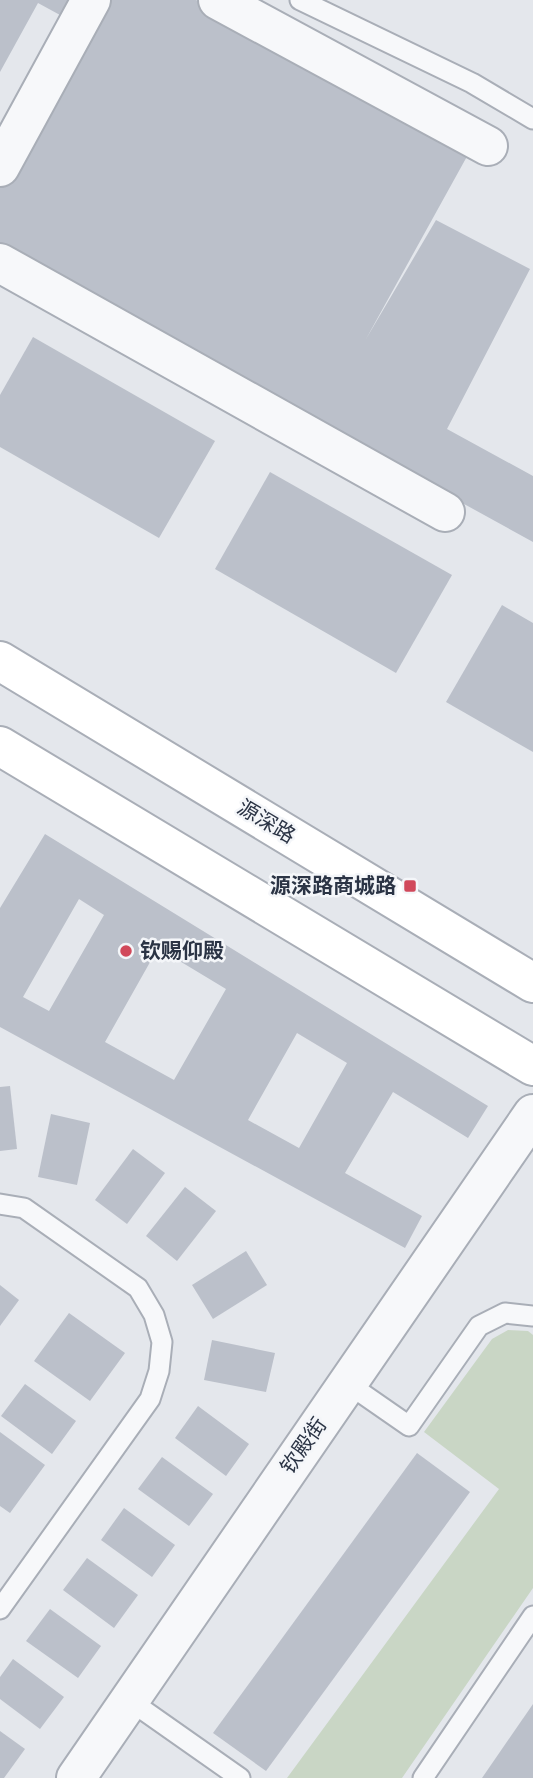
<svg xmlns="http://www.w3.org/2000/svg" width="533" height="1778" font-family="'Alegreya Sans','Noto Sans SC',sans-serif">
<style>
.green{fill:#c9d6c5}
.building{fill:#bbc0ca;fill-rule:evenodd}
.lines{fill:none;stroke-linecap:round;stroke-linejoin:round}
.service-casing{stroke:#a9aeb7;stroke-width:23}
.minor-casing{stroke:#a9aeb7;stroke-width:42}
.secondary-casing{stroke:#a9aeb7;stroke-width:42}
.service{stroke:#f7f8fa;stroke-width:19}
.minor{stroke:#f7f8fa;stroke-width:38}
.secondary{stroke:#fff;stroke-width:38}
.poi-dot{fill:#d1495b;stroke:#f4f6f9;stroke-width:2.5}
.labels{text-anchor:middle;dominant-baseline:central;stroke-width:5;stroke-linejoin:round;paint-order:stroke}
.street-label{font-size:21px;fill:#2b3445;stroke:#f4f6f9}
.poi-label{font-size:21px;font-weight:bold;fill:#2b3445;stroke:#f4f6f9;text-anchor:end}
</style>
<rect width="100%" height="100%" fill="#e4e7ec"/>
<!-- green -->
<path class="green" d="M508,1330l20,1 5,4v253l-131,190h-115l212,-289 -75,-57 68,-93z"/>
<!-- building -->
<g class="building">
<path d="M0,0h196l274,151 -104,188 70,-119 94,49 -83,160 86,47v66l-533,-294v-75l82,-146 -44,-24 -38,69z"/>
<path d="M33,337l182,104 -56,97 -159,-91v-52z"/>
<path d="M270,472l182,103 -56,98 -181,-104z"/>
<path d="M502,605l31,18v129l-87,-50z"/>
<path d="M45,834l443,272 -20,32 -75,-46 -48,81 77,43 -17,32 -405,-221v-119zM79,899l25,16 -55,96 -26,-14zM158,948l68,41 -52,91 -69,-38zM297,1033l50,30 -48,85 -51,-28z"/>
<path d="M10,1086l7,63 -17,2v-64z"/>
<path d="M51,1114l39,9 -13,62 -39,-8z"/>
<path d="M133,1149l32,24 -38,51 -32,-24z"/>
<path d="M185,1187l31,24 -39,50 -31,-25z"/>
<path d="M246,1251l21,34 -54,34 -21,-34z"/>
<path d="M0,1285l19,15 -19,26z"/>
<path d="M69,1313l56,40 -35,48 -56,-40z"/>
<path d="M212,1340l63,13 -9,39 -62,-12z"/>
<path d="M25,1384l51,37 -24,33 -51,-38z"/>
<path d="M198,1406l51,38 -23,32 -51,-38z"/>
<path d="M0,1432l45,33 -35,48 -10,-7z"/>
<path d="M417,1453l53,39 -204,279 -53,-38z"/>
<path d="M162,1457l51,37 -24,32 -51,-37z"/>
<path d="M124,1508l51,37 -23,32 -51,-37z"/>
<path d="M87,1558l51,37 -24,33 -51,-38z"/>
<path d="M50,1609l51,37 -23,32 -52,-37z"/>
<path d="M13,1659l51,38 -24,32 -40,-30v-22z"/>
<path d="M533,1704v74h-51z"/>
<path d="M0,1731l25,18 -21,29h-4z"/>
</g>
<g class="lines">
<defs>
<g id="service">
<path d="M300,0l172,83 61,36"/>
<path d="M0,1204l24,4 114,80 16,27 8,27 -3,29 -9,28 -150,210"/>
<path d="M347,1383l62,43 70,-100 26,-13 28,3"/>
<path d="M129,1700l111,78"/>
<path d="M423,1778l110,-162"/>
</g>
<g id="minor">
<path d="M218,0l270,146"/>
<path d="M0,167l91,-167"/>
<path d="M0,263l445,249"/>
<path d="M76,1778l457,-664"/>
</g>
<g id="secondary">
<path d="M0,661l533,322"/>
<path d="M0,746l533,320"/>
</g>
</defs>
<!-- service casing -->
<use href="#service" class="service-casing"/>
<!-- minor casing -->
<use href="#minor" class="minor-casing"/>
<!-- secondary casing -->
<use href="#secondary" class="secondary-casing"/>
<!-- service -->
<use href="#service" class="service"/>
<!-- minor -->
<use href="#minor" class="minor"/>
<!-- secondary -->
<use href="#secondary" class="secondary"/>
</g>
<!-- markers -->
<g class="poi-dot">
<rect x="403" y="879" width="14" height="14" rx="3.5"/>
<circle cx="126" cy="951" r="7"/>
</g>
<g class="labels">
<!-- street labels -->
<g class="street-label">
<text transform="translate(266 822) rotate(31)">源深路</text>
<text transform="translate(304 1446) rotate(-55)">钦殿街</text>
</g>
<!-- poi labels -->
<g class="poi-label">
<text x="396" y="886">源深路商城路</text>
<text x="140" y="951" text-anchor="start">钦赐仰殿</text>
</g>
</g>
</svg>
